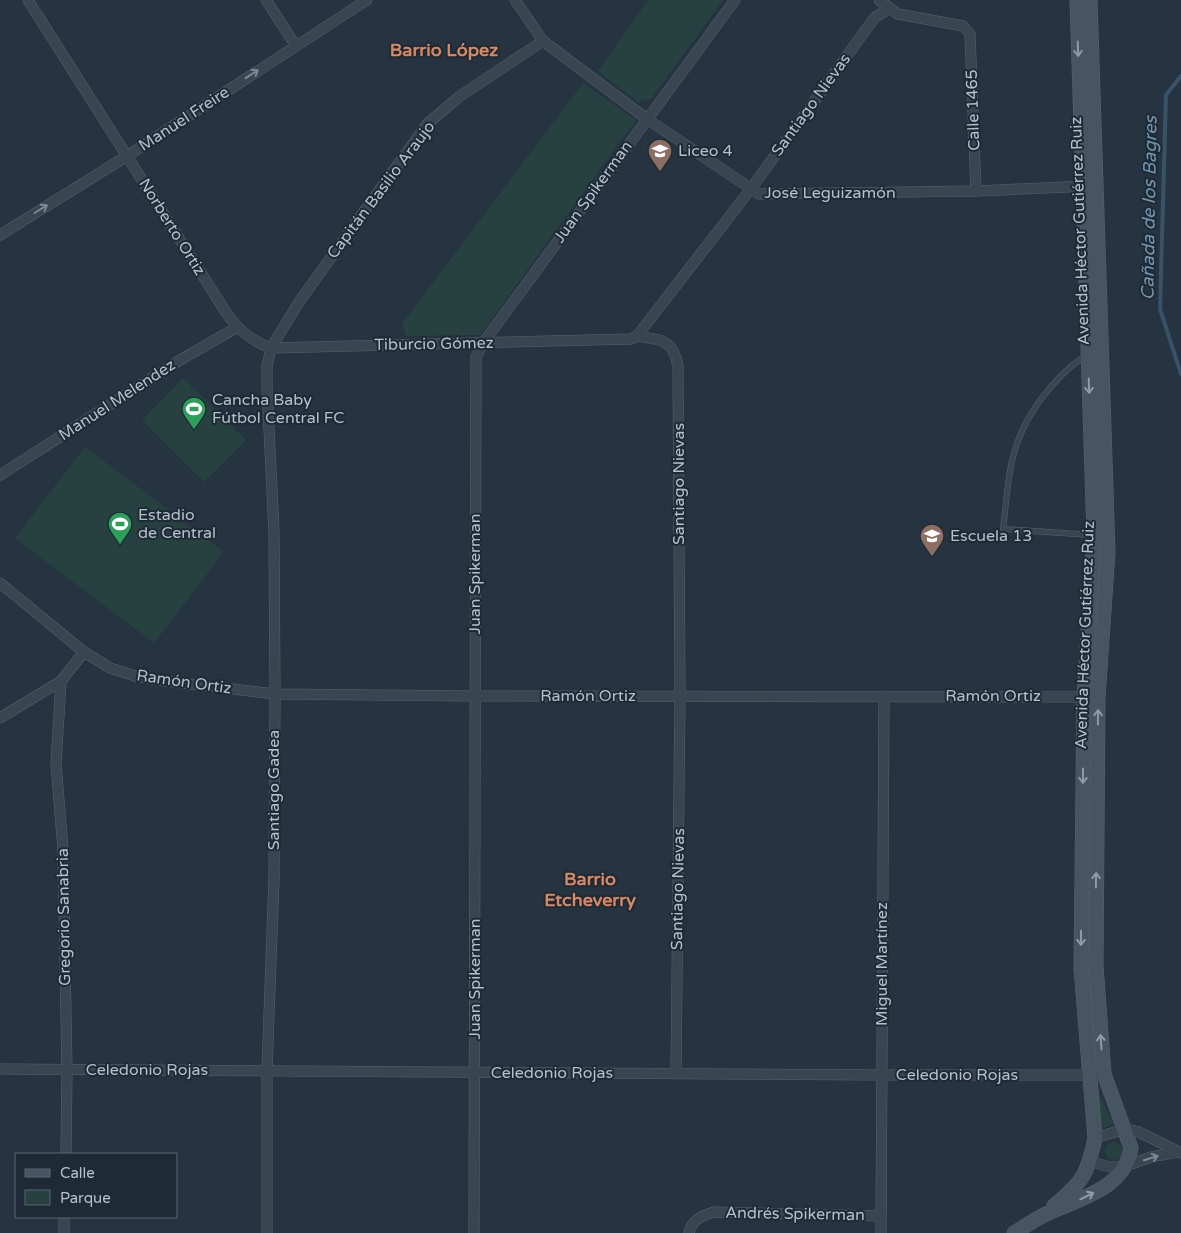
<svg xmlns="http://www.w3.org/2000/svg" width="1181" height="1233" font-family="'Varela Round',sans-serif">
<style>
.green{fill:#274141}
.lines{fill:none;stroke-linecap:round;stroke-linejoin:round}
.stream{stroke:#385268;stroke-width:4}
.lane-casing{stroke:#57636e;stroke-width:6}
.street-casing{stroke:#57636e;stroke-width:11}
.secondary-casing{stroke:#57636e;stroke-width:15}
.lane{stroke:#394550;stroke-width:5}
.street{stroke:#394550;stroke-width:10}
.secondary{stroke:#475563;stroke-width:14}
.oneway{stroke:#8e9ba7}
.oneway2{stroke:#7d8994}
.labels{text-anchor:middle;dominant-baseline:central;stroke-width:4;stroke-linejoin:round;paint-order:stroke}
.street-label{font-size:16px;fill:#b5c0cb;stroke:#1e2a35}
.poi-label{font-size:16px;fill:#b5c0cb;stroke:#1e2a35;text-anchor:start}
.neighbourhood-label{font-size:18px;font-weight:bold;fill:#d78864;stroke:#1e2a35}
.water-label{font-size:18px;font-style:italic;fill:#7595ae;stroke:#1e2a35}
</style>
<rect width="100%" height="100%" fill="#253440"/>
<!-- green -->
<g class="green">
<path d="M648,0h75l-72,99 -13,3 -40,-31z"/>
<path d="M583,83l53,37 -156,215 -74,1 -4,-12z"/>
<path d="M183,378l63,62 -42,42 -62,-62z"/>
<path d="M85,447l139,105 -70,91 -139,-105z"/>
<path d="M1098,1093l16,31 -14,6z"/>
<circle cx="1114" cy="1151" r="9"/>
</g>
<g class="lines">
<!-- stream -->
<path class="stream" d="M1181,76l-15,19 -6,214 21,65"/>
<defs>
<path id="lane" d="M1085,356c-33,22 -65,65 -73,105 -5,22 -6,46 -9,68l89,6"/>
<g id="street">
<path d="M28,0l199,314c12,17 25,27 44,34l360,-9 6,-3 113,-146 125,-173 14,-8"/>
<path d="M266,0l30,46"/>
<path d="M515,0l28,41 104,78 112,75 217,-3 112,-5"/>
<path d="M879,0l19,14 65,12 7,8 6,157"/>
<path d="M0,235l127,-79 240,-156"/>
<path d="M637,336c24,4 36,3 41,30l2,330 -4,377"/>
<path d="M0,475l180,-115 56,-32"/>
<path d="M0,583l84,69 26,16 25,8 30,5 110,13 199,2 616,1"/>
<path d="M61,681l-5,83 7,85 4,221 -1,84"/>
<path d="M0,718l61,-37 23,-29"/>
<path d="M0,1069l881,6h214"/>
<path d="M1095,1138l30,-9 14,3 42,21"/>
<path d="M1090,1161c28,11 35,5 61,-4 9,-2 19,-3 28,-5"/>
<path d="M64,1233v-16"/>
<path d="M267,1233v-163l7,-191 1,-185 -1,-162 -7,-145v-21l4,-18 28,-46 128,-178 33,-28 83,-55"/>
<path d="M474,1233l2,-876 7,-14 252,-343"/>
<path d="M689,1233c3,-14 13,-17 25,-21l167,4"/>
<path d="M881,1233l3,-537"/>
</g>
<g id="secondary">
<path d="M1054,1206c29,-25 33,-30 41,-68l-14,-170 3,-271 10,-162 -17,-535"/>
<path d="M1014,1233c10,-6 20,-13 30,-18 32,-16 81,-25 87,-67l-27,-74 -8,-108 2,-269 10,-145 -18,-552"/>
</g>
</defs>
<!-- lane casing -->
<use href="#lane" class="lane-casing"/>
<!-- street casing -->
<use href="#street" class="street-casing"/>
<!-- secondary casing -->
<use href="#secondary" class="secondary-casing"/>
<!-- lane -->
<use href="#lane" class="lane"/>
<!-- street -->
<use href="#street" class="street"/>
<!-- secondary -->
<use href="#secondary" class="secondary"/>
</g>
<!-- one-way arrows -->
<defs><path id="oneway-shaft" d="M-6 0H5M1.5-3L5.5 0L1.5 3" fill="none" stroke-width="1.6" stroke-linecap="round" stroke-linejoin="round" transform="scale(1.25)"/></defs>
<g class="oneway">
<use href="#oneway-shaft" transform="translate(1078 49) rotate(88)"/>
<use href="#oneway-shaft" transform="translate(1089 386) rotate(88)"/>
<use href="#oneway-shaft" transform="translate(1098 717) rotate(-89)"/>
<use href="#oneway-shaft" transform="translate(1083 776) rotate(90)"/>
<use href="#oneway-shaft" transform="translate(1096 880) rotate(-89)"/>
<use href="#oneway-shaft" transform="translate(1081 938) rotate(90)"/>
<use href="#oneway-shaft" transform="translate(1101 1042) rotate(-94)"/>
<use href="#oneway-shaft" transform="translate(1087 1196) rotate(-26)"/>
</g>
<g class="oneway2">
<use href="#oneway-shaft" transform="translate(252 74) rotate(-33)"/>
<use href="#oneway-shaft" transform="translate(41 209) rotate(-32)"/>
<use href="#oneway-shaft" transform="translate(1151 1158) rotate(-17)"/>
</g>
<!-- icons -->
<defs>
<symbol id="school-pin" viewBox="-11 -11 22 30"><path d="M0 17L-7.5 6A9.5 9.5 0 1 1 7.5 6Z" fill="#8d6e63" stroke="#1e2a35"/><path d="M0-5L7-2L0 1L-7-2ZM-4 1L0 2.5L4 1V4Q0 6-4 4Z" fill="#fff"/></symbol>
<symbol id="stadium-pin" viewBox="-11 -11 22 30"><path d="M0 17L-7.5 6A9.5 9.5 0 1 1 7.5 6Z" fill="#2e9e5b" stroke="#1e2a35"/><path d="M0-5a6.5 5 0 1 0 0 10a6.5 5 0 1 0 0-10ZM-3.5-1.8h7v3.6h-7Z" fill="#fff"/></symbol>
</defs>
<g fill-rule="evenodd">
<use href="#school-pin" x="646" y="137" width="28" height="38"/>
<use href="#stadium-pin" x="180" y="395" width="28" height="38"/>
<use href="#stadium-pin" x="106" y="510" width="28" height="38"/>
<use href="#school-pin" x="918" y="522" width="28" height="38"/>
</g>
<g class="labels">
<!-- street labels -->
<g class="street-label">
<text transform="translate(811 105) rotate(-54)">Santiago Nievas</text>
<text transform="translate(973 110) rotate(-92)">Calle 1465</text>
<text transform="translate(184 119) rotate(-33)">Manuel Freire</text>
<text transform="translate(381 190) rotate(-53)">Capitán Basilio Araujo</text>
<text transform="translate(593 192) rotate(-54)">Juan Spikerman</text>
<text x="830" y="193">José Leguizamón</text>
<text transform="translate(172 227) rotate(58)">Norberto Ortiz</text>
<text transform="translate(1080 231) rotate(-92)">Avenida Héctor Gutiérrez Ruiz</text>
<text transform="translate(434 344) rotate(-1)">Tiburcio Gómez</text>
<text transform="translate(117 400) rotate(-33)">Manuel Melendez</text>
<text transform="translate(679 484) rotate(-90)">Santiago Nievas</text>
<text transform="translate(475 574) rotate(-90)">Juan Spikerman</text>
<text transform="translate(1085 635) rotate(-88)">Avenida Héctor Gutiérrez Ruiz</text>
<text transform="translate(184 682) rotate(8)">Ramón Ortiz</text>
<text x="588" y="696">Ramón Ortiz</text>
<text x="993" y="696">Ramón Ortiz</text>
<text transform="translate(274 790) rotate(-90)">Santiago Gadea</text>
<text transform="translate(678 889) rotate(-89)">Santiago Nievas</text>
<text transform="translate(64 917) rotate(-91)">Gregorio Sanabria</text>
<text transform="translate(882 964) rotate(-90)">Miguel Martínez</text>
<text transform="translate(475 979) rotate(-90)">Juan Spikerman</text>
<text x="147" y="1070">Celedonio Rojas</text>
<text x="552" y="1073">Celedonio Rojas</text>
<text x="957" y="1075">Celedonio Rojas</text>
<text transform="translate(795 1214) rotate(1)">Andrés Spikerman</text>
</g>
<!-- poi labels -->
<g class="poi-label">
<text x="678" y="151">Liceo 4</text>
<text x="212" y="400">Cancha Baby<tspan x="212" dy="18">Fútbol Central FC</tspan></text>
<text x="138" y="515">Estadio<tspan x="138" dy="18">de Central</tspan></text>
<text x="950" y="536">Escuela 13</text>
</g>
<!-- neighbourhood labels -->
<g class="neighbourhood-label">
<text x="444" y="50">Barrio López</text>
<text x="590" y="879">Barrio<tspan x="590" dy="21">Etcheverry</tspan></text>
</g>
<!-- water labels -->
<g class="water-label">
<text transform="translate(1149 208) rotate(-89)">Cañada de los Bagres</text>
</g>
</g>
<!-- legend -->
<rect x="15" y="1153" width="162" height="65" fill="#1e2a35" stroke="#5a6671"/>
<rect x="25" y="1169" width="25" height="8" fill="#475563" stroke="#5a6671"/>
<text x="60" y="1178" font-size="15" fill="#b5c0cb">Calle</text>
<rect x="25" y="1190" width="25" height="15" fill="#274141" stroke="#5a6671"/>
<text x="60" y="1203" font-size="15" fill="#b5c0cb">Parque</text>
</svg>
